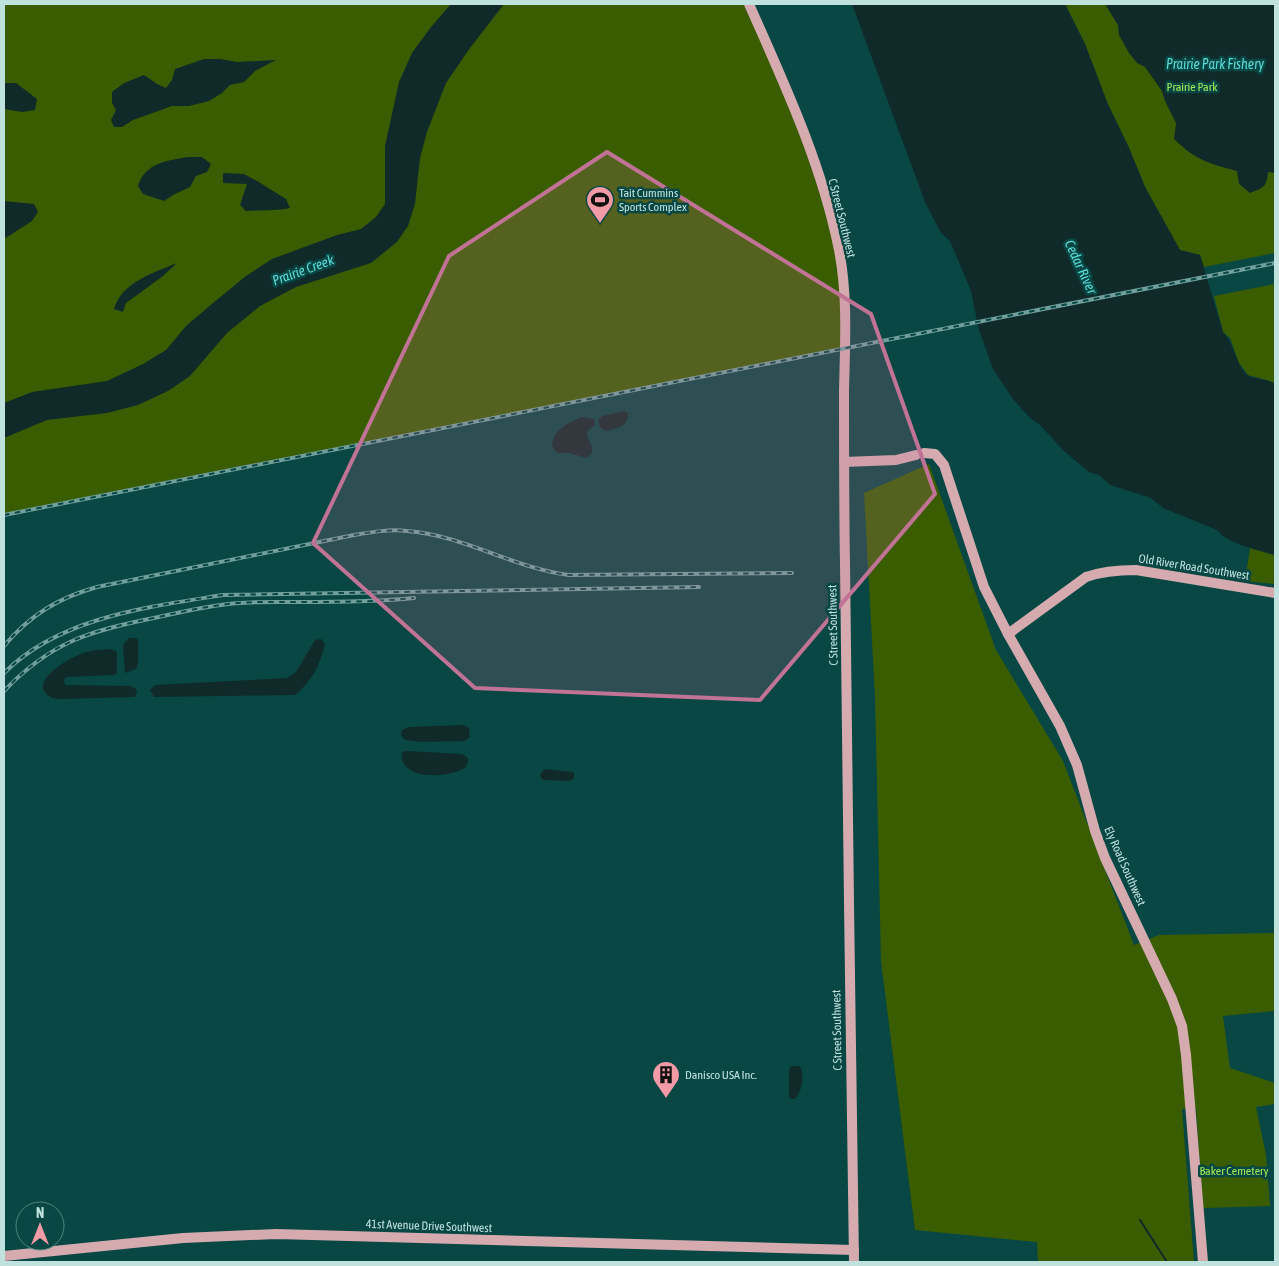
<svg xmlns="http://www.w3.org/2000/svg" width="1279" height="1266" font-family="'Asap Condensed',sans-serif">
<style>
.green{fill:#3a5d01}
.water{fill:#102a29}
.lines{fill:none;stroke-linecap:round;stroke-linejoin:round}
.stream{stroke:#102a29;stroke-width:2}
.secondary{stroke:#d5abb0;stroke-width:10}
.rail-casing{stroke:#709f9c;stroke-width:4}
.rail{stroke:#084744;stroke-width:2;stroke-dasharray:5.5;stroke-linecap:butt}
.marked{fill:#c17396;fill-opacity:0.2;stroke:#c17396;stroke-width:4;stroke-linejoin:round}
.labels{text-anchor:middle;dominant-baseline:central;stroke-width:5;stroke-linejoin:round;paint-order:stroke}
.park-label{font-size:12px;fill:#a5e853;stroke:#084744}
.poi-label{font-size:12px;fill:#bfe2df;stroke:#084744;text-anchor:start}
.street-label{font-size:12px;fill:#bfe2df;stroke:#084744}
.water-label{font-size:14px;font-style:italic;fill:#5bddd7;stroke:#084744}
</style>
<rect width="100%" height="100%" fill="#084744"/>
<!-- green -->
<g class="green">
<path d="M4,4h745l32,73 56,164 8,107 -841,167z"/>
<path d="M1065,4h210v249l-71,14 -4,-12 -20,-5 -35,-63 -16,-39 -22,-46 -22,-58z"/>
<path d="M1275,284v100l-5,-3 -22,-6 -9,-12 -9,-25 -7,-6 -9,-36z"/>
<path d="M929,464l67,186 67,111 71,184 25,-10 116,-2v78l-52,5 7,52 45,15v21l-19,3 10,48 4,51 -67,2 -7,-100 -14,1 12,153h-156l-1,-20 -122,-12 -34,-269 -6,-265 -11,-203z"/>
<path d="M1250,548l25,7v29l-30,-3z"/>
</g>
<!-- water -->
<g class="water">
<path d="M451,4h53l-34,44 -24,35 -19,49 -7,26 -5,46 -7,22 -11,16 -26,21 -75,24 -36,19 -33,27 -37,43 -22,15 -30,14 -31,8 -60,7 -43,18v-35l28,-11 75,-11 36,-17 23,-14 20,-24 27,-23 33,-27 26,-17 65,-24 24,-6 15,-12 9,-13v-58l14,-64 13,-29 19,-26z"/>
<path d="M852,4h213l20,40 22,58 22,46 16,39 35,63 20,5 23,77c11,10 14,37 26,44 7,3 18,3 26,8v171c-17,-5 -47,-11 -58,-25l-54,-22 -12,-10 -41,-13 -11,-10 -10,-3 -25,-21 -25,-27 -9,-6 -17,-19 -20,-30 -14,-39 -8,-39 -21,-50 -9,-8 -16,-31z"/>
<path d="M1105,4h170v169l-7,-1c-1,15 -5,16 -18,21l-11,-9 -2,-13c-29,-8 -40,-10 -63,-32l2,-16 -11,-22 -3,-10 -17,-24 -8,-4 -8,-10 -10,-18 -1,-10z"/>
<path d="M204,59h16l17,3 39,-2 -21,11 -11,11 -14,3 -8,8 -13,8 -20,5h-17l-39,14 -11,7h-8l-3,-7 5,-10 -4,-7v-11l12,-9 20,-8 13,9 9,4 6,-8 3,-11z"/>
<path d="M6,83h10l21,16 -2,11 -13,2 -18,-3v-25z"/>
<path d="M187,157h15l9,7 -4,8 -11,4 -6,11 -17,8 -9,6 -21,-7 -5,-8c7,-23 28,-25 49,-29z"/>
<path d="M223,173l21,1 13,7 29,18 4,9c-14,3 -29,2 -44,3l-6,-6 7,-21 -24,-1z"/>
<path d="M4,201l30,3 4,8 -6,9 -28,18z"/>
<path d="M177,263l-14,13 -37,27 -3,9 -9,-3c8,-27 39,-36 63,-46z"/>
<path d="M624,411l4,2c1,14 -12,16 -23,18l-5,-4 -2,-7 4,-4z"/>
<path d="M581,417l13,2 1,6c-2,2 -5,3 -7,6 -5,8 13,17 -1,27l-18,-5h-12l-5,-7c1,-16 16,-23 29,-29z"/>
<path d="M129,638h7l2,2v22l-2,7 -11,4 -2,-27 1,-3z"/>
<path d="M321,639l4,5c-5,21 -13,37 -30,51l-141,2 -4,-7 5,-5 132,-7 9,-6 19,-32z"/>
<path d="M109,649l7,2 1,2v20l-2,2 -49,2 -2,3 1,5 66,1 5,3 1,3 -2,5 -74,2c-7,0 -13,-1 -17,-8 -7,-14 24,-32 35,-36 9,-5 20,-5 30,-6z"/>
<path d="M464,725l5,3 1,9 -5,4 -44,1 -16,-2 -4,-5 1,-5 6,-3z"/>
<path d="M407,751l55,3 6,4v4l-2,5c-13,11 -69,15 -64,-15z"/>
<path d="M545,769l28,3 1,1v6l-5,2 -26,-1 -3,-4 1,-3z"/>
<path d="M791,1066h9c5,10 2,25 -5,33h-3l-3,-2v-27z"/>
</g>
<g class="lines">
<!-- stream -->
<path class="stream" d="M1140,1220l27,42"/>
<!-- secondary -->
<g class="secondary">
<path d="M749,4c35,79 73,160 90,246 9,46 6,94 5,141 0,57 0,115 1,173 3,233 5,465 9,698"/>
<path d="M924,453l11,1 9,11 40,122 24,47 52,92 17,39 18,66 10,27 67,141 10,27 4,29 17,207"/>
<path d="M844,462l52,-2 20,-5"/>
<path d="M1008,634l78,-57c17,-6 32,-7 50,-7l139,23"/>
<path d="M4,1256l179,-18 93,-4 578,16"/>
</g>
<defs>
<g id="rail">
<path d="M4,515l1271,-252"/>
<path d="M4,646c26,-31 54,-48 93,-59l257,-52c18,-3 36,-6 53,-4 56,4 106,37 162,44l223,-2"/>
<path d="M4,673c56,-56 144,-66 219,-78l476,-8"/>
<path d="M4,691c47,-49 85,-60 150,-73 22,-5 44,-10 67,-13 25,-4 50,-3 76,-3 39,0 78,0 117,-4"/>
</g>
</defs>
<!-- rail casing -->
<use href="#rail" class="rail-casing"/>
<!-- rail -->
<use href="#rail" class="rail"/>
</g>
<!-- marked area -->
<path class="marked" d="M607,152l264,162 64,180 -175,206 -285,-12 -162,-145 136,-287z"/>
<!-- icons -->
<defs>
<symbol id="stadium-pin" viewBox="-11 -11 22 30"><path d="M0 17L-7.5 6A9.5 9.5 0 1 1 7.5 6Z" fill="#f39aa7" stroke="#084744"/><path d="M0-5a6.5 5 0 1 0 0 10a6.5 5 0 1 0 0-10ZM-3.5-1.8h7v3.6h-7Z" fill="#111"/></symbol>
<symbol id="building-pin" viewBox="-11 -11 22 30"><path d="M0 17L-7.5 6A9.5 9.5 0 1 1 7.5 6Z" fill="#f39aa7" stroke="#084744"/><path d="M-4-6H4V6H1V3H-1V6H-4ZM-2.5-4.3h1.7v1.8h-1.7ZM.8-4.3h1.7v1.8H.8ZM-2.5-1h1.7V.8h-1.7ZM.8-1h1.7V.8H.8Z" fill="#111"/></symbol>
</defs>
<g fill-rule="evenodd">
<use href="#stadium-pin" x="584" y="184" width="32" height="43"/>
<use href="#building-pin" x="650" y="1059" width="32" height="43"/>
</g>
<g class="labels">
<!-- park labels -->
<g class="park-label">
<text x="1192" y="87">Prairie Park</text>
<text x="1234" y="1171">Baker Cemetery</text>
</g>
<!-- poi labels -->
<g class="poi-label">
<text x="619" y="193">Tait Cummins<tspan x="619" dy="14">Sports Complex</tspan></text>
<text x="685" y="1075">Danisco USA Inc.</text>
</g>
<!-- street labels -->
<g class="street-label">
<text transform="translate(842 218) rotate(76)">C Street Southwest</text>
<text transform="translate(1194 567) rotate(9)">Old River Road Southwest</text>
<text transform="translate(833 625) rotate(-91)">C Street Southwest</text>
<text transform="translate(1125 866) rotate(66)">Ely Road Southwest</text>
<text transform="translate(837 1030) rotate(-91)">C Street Southwest</text>
<text transform="translate(429 1226) rotate(2)">41st Avenue Drive Southwest</text>
</g>
<!-- water labels -->
<g class="water-label">
<text x="1215" y="64">Prairie Park Fishery</text>
<text transform="translate(1081 267) rotate(65)">Cedar River</text>
<text transform="translate(303 270) rotate(-20)">Prairie Creek</text>
</g>
</g>
<!-- border -->
<rect width="1279" height="1266" fill="none" stroke="#bfe2df" stroke-width="10"/>
<!-- north arrow -->
<g transform="translate(40 1226)"><circle r="24" fill="#084744" stroke="#518582"/>
<path d="M0-4L9 19L0 12L-9 19Z" fill="#f39aa7"/>
<text y="-8" font-size="14" font-weight="bold" text-anchor="middle" fill="#bfe2df">N</text>
</g>
</svg>
